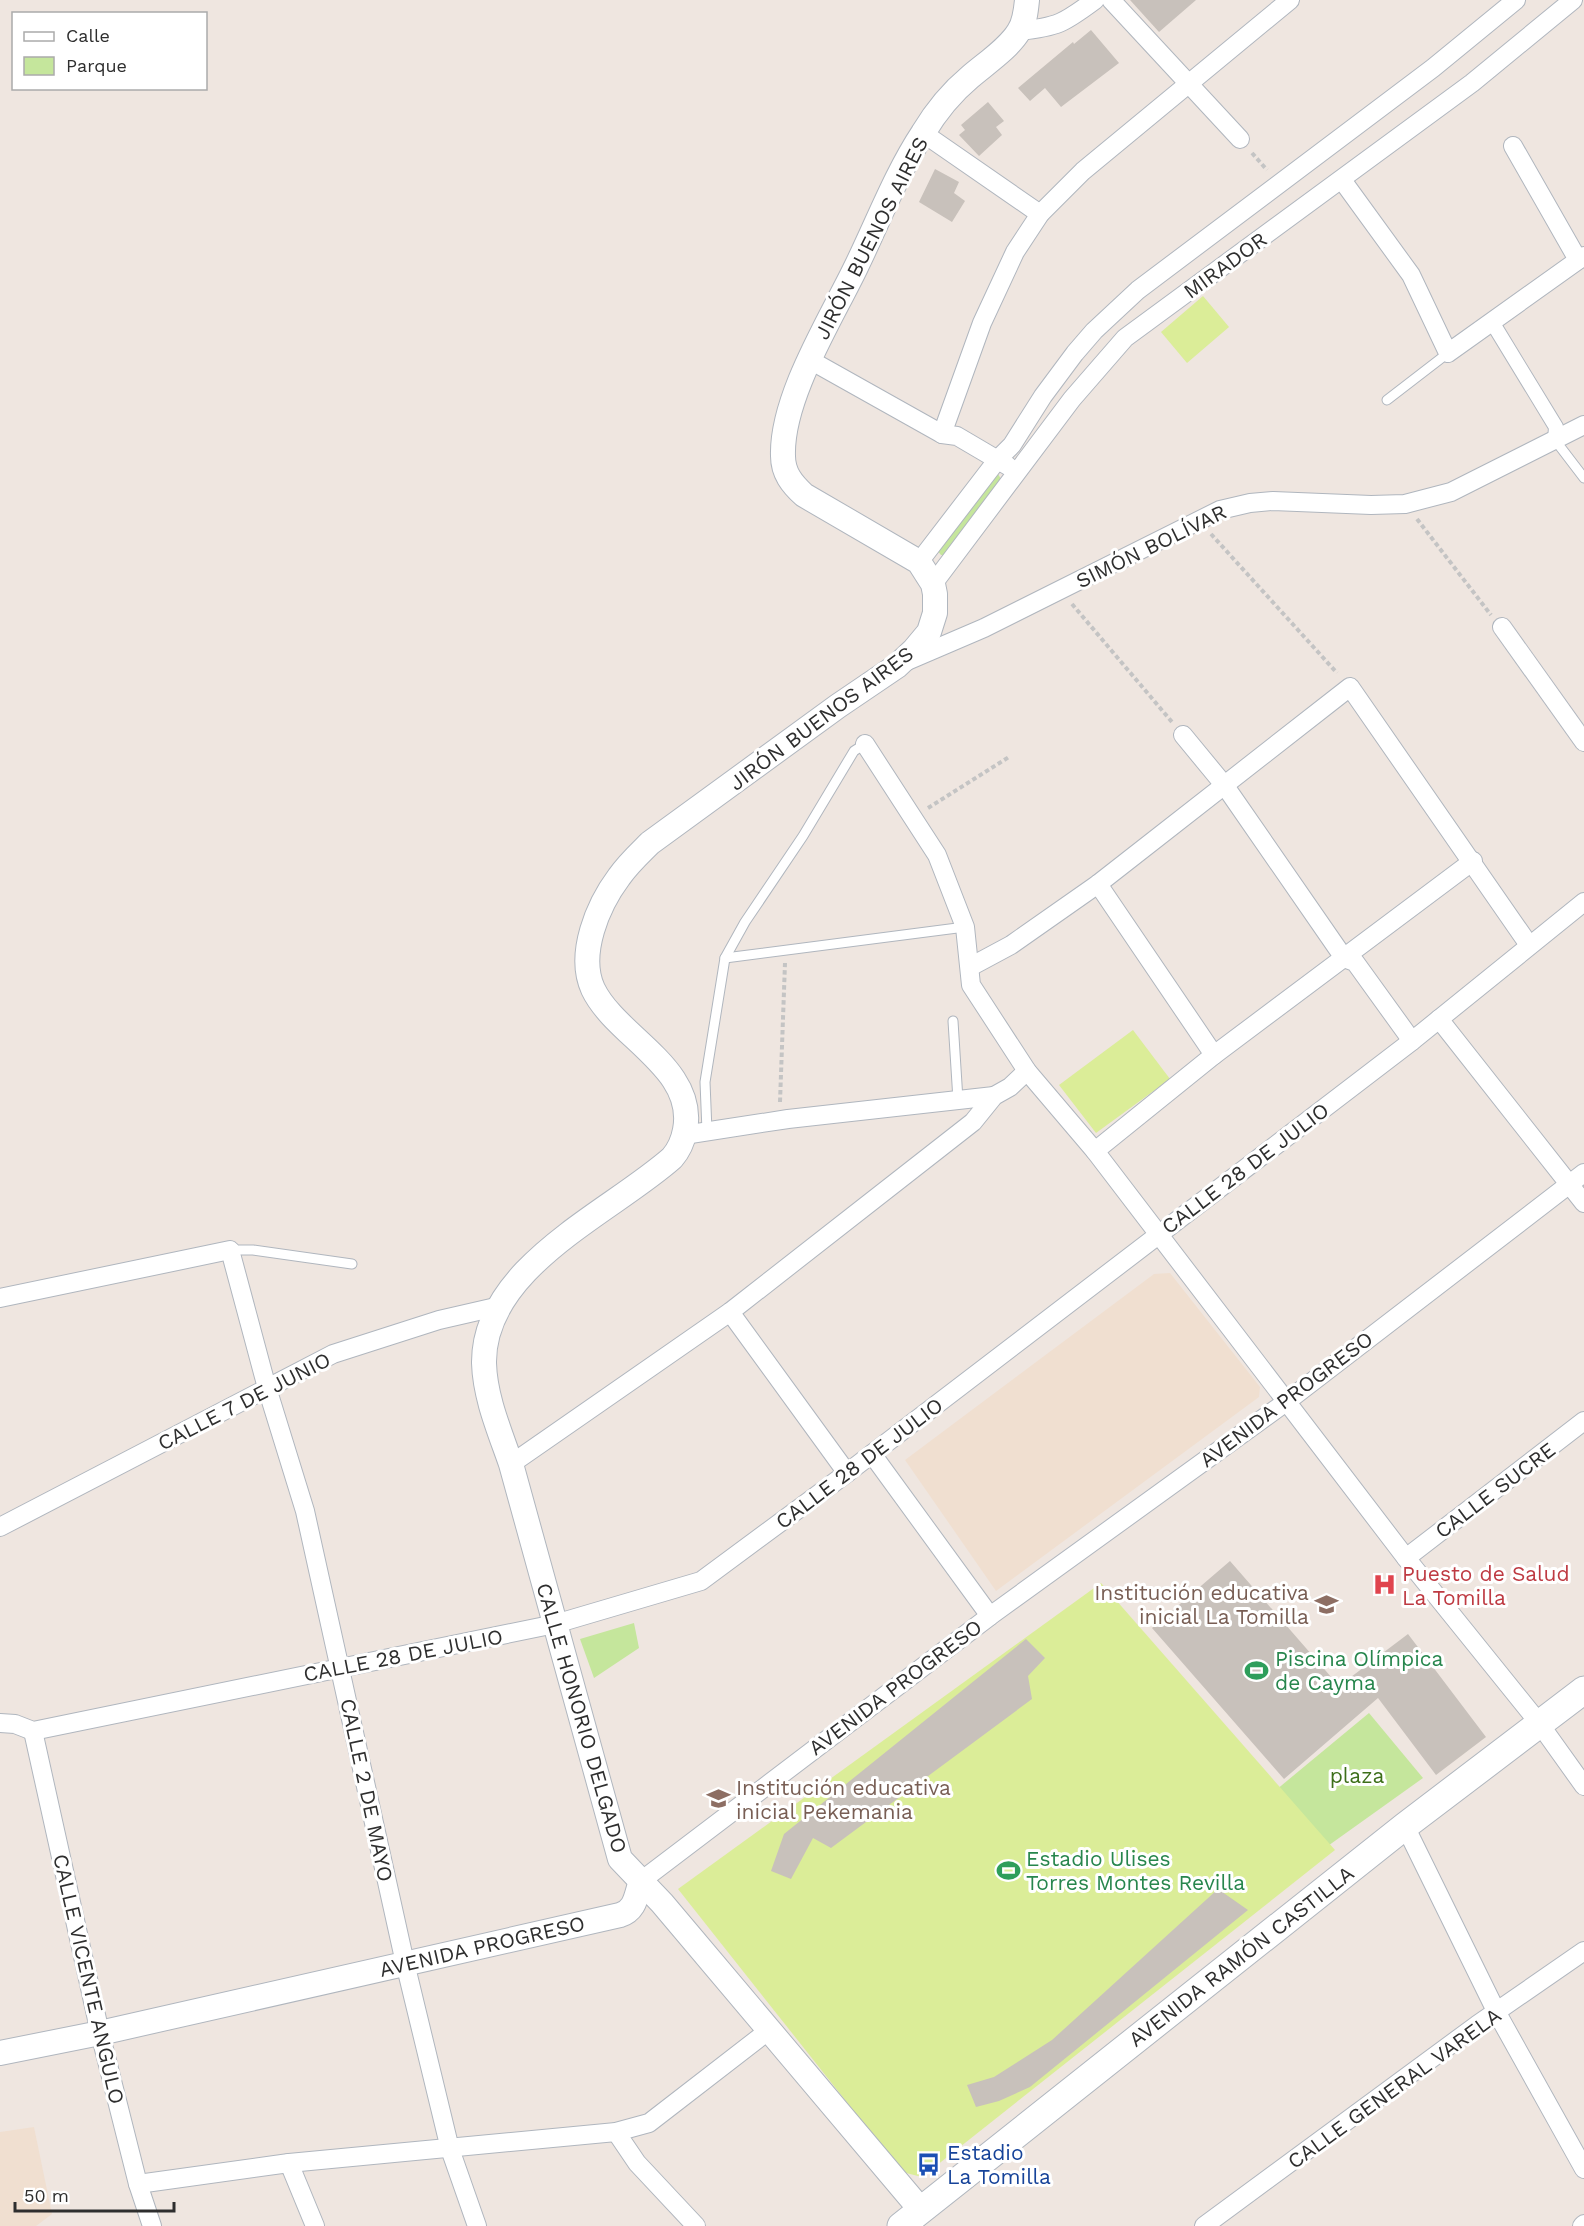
<svg xmlns="http://www.w3.org/2000/svg" width="1584" height="2226" font-family="'Work Sans',sans-serif">
<style>
.education{fill:#f0dfd0}
.green{fill:#c5e69c}
.pitch{fill:#dbed98}
.building{fill:#c8c1bb}
.lines{fill:none;stroke-linecap:round;stroke-linejoin:round}
.service-casing{stroke:#b0b6be;stroke-width:11}
.pedestrian-casing{stroke:#b0b6be;stroke-width:16}
.minor-casing{stroke:#b0b6be;stroke-width:20}
.tertiary-casing{stroke:#b0b6be;stroke-width:26}
.secondary-casing{stroke:#b0b6be;stroke-width:29}
.path{stroke:#c4c4c4;stroke-width:4;stroke-dasharray:4.5 3;stroke-linecap:butt}
.service{stroke:#fff;stroke-width:9}
.pedestrian{stroke:#fff;stroke-width:14}
.minor{stroke:#fff;stroke-width:18}
.tertiary{stroke:#fff;stroke-width:24}
.secondary{stroke:#fff;stroke-width:27}
.labels{text-anchor:middle;dominant-baseline:central;stroke-width:6;stroke-linejoin:round;paint-order:stroke}
.street-label{font-size:21px;fill:#2e2e2e;stroke:#fff}
.health-label{font-size:21px;fill:#be3a42;stroke:#fff;text-anchor:start}
.education-label{font-size:21px;fill:#785e54;stroke:#fff;text-anchor:end}
.leisure-label{font-size:21px;fill:#27864d;stroke:#fff;text-anchor:start}
.park-label{font-size:21px;fill:#3d6f1a;stroke:#fff}
.transit-label{font-size:21px;fill:#164399;stroke:#fff;text-anchor:start}
</style>
<rect width="100%" height="100%" fill="#efe6e0"/>
<!-- education -->
<g class="education">
<path d="M1170,1273l90,114 -1,10 -263,194 -91,-131 249,-186z"/>
<path d="M34,2127l18,87 -16,12h-36v-94z"/>
</g>
<!-- green -->
<g class="green">
<path d="M998,474l3,5 -57,76h-3l-4,-5z"/>
<path d="M634,1623l5,25 -45,30 -14,-39z"/>
<path d="M1369,1713l54,65 -98,70 -49,-58z"/>
</g>
<!-- pitch -->
<g class="pitch">
<path d="M1203,296l26,31 -42,36 -26,-31z"/>
<path d="M1133,1030l37,49 -74,54 -37,-48z"/>
<path d="M1101,1583l234,267 -413,327 -20,-5 -224,-283z"/>
</g>
<!-- building -->
<g class="building">
<path d="M1130,0h66l-37,32z"/>
<path d="M1091,30l28,33 -58,44 -16,-19 -15,13 -12,-13 55,-46 1,2z"/>
<path d="M988,102l16,19 -8,6 6,8 -23,21 -20,-21 6,-5 -4,-5z"/>
<path d="M935,169l24,13 -5,11 11,8 -13,21 -33,-20z"/>
<path d="M1230,1561l109,125 69,-52 78,103 -50,38 -58,-77 -94,81 -132,-151z"/>
<path d="M1026,1639l19,19 -17,18 4,23 -201,149 -18,-10 -22,41 -20,-8 13,-37z"/>
<path d="M1218,1889l30,21 -218,177 -31,14 -23,6 -9,-22 27,-8 58,-37z"/>
</g>
<g class="lines">
<defs>
<g id="service">
<path d="M1387,400l61,-47"/>
<path d="M1555,440l29,38"/>
<path d="M725,958l240,-31"/>
<path d="M953,1021l5,79"/>
<path d="M707,1131l-2,-49 20,-124 20,-36 58,-86 51,-85 11,-7"/>
<path d="M230,1250h23l99,14"/>
</g>
<path id="pedestrian" d="M1492,322l64,105 -1,13"/>
<g id="minor">
<path d="M1111,0l129,139"/>
<path d="M1019,31c39,-4 45,-8 76,-31"/>
<path d="M923,133l117,81"/>
<path d="M1513,146l65,114"/>
<path d="M1342,180l69,95 37,78 136,-97"/>
<path d="M810,360l132,74 15,2 51,30"/>
<path d="M942,434l40,-111 33,-71 25,-38 43,-43 207,-171"/>
<path d="M919,562l79,-103 14,-14 31,-49 32,-43 19,-22 44,-41 295,-222 83,-68"/>
<path d="M933,584l139,-185 53,-61 347,-255 101,-83"/>
<path d="M1502,627l82,115"/>
<path d="M907,661l77,-33 236,-118 30,-7 23,-2 98,4 34,-1 46,-12 133,-67"/>
<path d="M1183,735l42,51 119,172 11,4 57,79"/>
<path d="M865,744l72,111 28,72 6,58 56,86 68,80 311,407 133,165 45,63"/>
<path d="M1098,884l116,171"/>
<path d="M970,967l41,-22 87,-61 252,-197 179,258"/>
<path d="M1439,1019l145,184"/>
<path d="M684,1135l104,-16 206,-23"/>
<path d="M1095,1151l119,-96 259,-194"/>
<path d="M0,1298l230,-48 37,138 38,123 100,452 45,186 27,77"/>
<path d="M730,1312l117,161"/>
<path d="M872,1454l118,162"/>
<path d="M511,1464l219,-152 243,-190 21,-26 16,-9 17,-16"/>
<path d="M0,1527l333,-173 106,-34 61,-14"/>
<path d="M1406,1558l178,-137"/>
<path d="M0,1723l15,1 18,7 522,-107 146,-43 146,-108 565,-432 172,-139"/>
<path d="M33,1731l67,302 38,151 14,42"/>
<path d="M1405,1826l92,187 87,156"/>
<path d="M641,1881l349,-265 296,-214 298,-229"/>
<path d="M616,2132l21,31 59,63"/>
<path d="M289,2163l327,-31 33,-9 119,-92"/>
<path d="M138,2184l151,-21 26,63"/>
<path d="M1204,2226l273,-201 107,-74"/>
<path d="M1582,2226l2,-2"/>
</g>
<g id="tertiary">
<path d="M0,2053l100,-20 520,-118c16,-5 16,-20 21,-34"/>
<path d="M921,2210l-259,-307 -42,-44 -109,-395c-11,-32 -26,-66 -27,-101 -1,-96 126,-150 188,-205 7,-8 11,-17 13,-28 12,-62 -69,-93 -92,-141 -16,-35 5,-84 26,-112 9,-13 20,-23 31,-34l188,-137 59,-40 17,-16 15,-18 6,-19v-19l-2,-10 -14,-22 -115,-67c-12,-11 -21,-22 -21,-39 -2,-58 48,-137 73,-189 22,-45 40,-93 67,-134 12,-20 29,-41 47,-56 15,-13 39,-29 49,-46 6,-9 7,-21 8,-31"/>
</g>
<path id="secondary" d="M901,2226l504,-400 179,-136"/>
</defs>
<!-- service casing -->
<use href="#service" class="service-casing"/>
<!-- pedestrian casing -->
<use href="#pedestrian" class="pedestrian-casing"/>
<!-- minor casing -->
<use href="#minor" class="minor-casing"/>
<!-- tertiary casing -->
<use href="#tertiary" class="tertiary-casing"/>
<!-- secondary casing -->
<use href="#secondary" class="secondary-casing"/>
<!-- path -->
<g class="path">
<path d="M1252,153l15,17"/>
<path d="M1417,519l74,96"/>
<path d="M1211,534l126,139"/>
<path d="M1072,604l100,118"/>
<path d="M928,808l81,-51"/>
<path d="M780,1102l5,-139"/>
</g>
<!-- service -->
<use href="#service" class="service"/>
<!-- pedestrian -->
<use href="#pedestrian" class="pedestrian"/>
<!-- minor -->
<use href="#minor" class="minor"/>
<!-- tertiary -->
<use href="#tertiary" class="tertiary"/>
<!-- secondary -->
<use href="#secondary" class="secondary"/>
</g>
<!-- icons -->
<defs>
<symbol id="hospital-bare" viewBox="-9 -9 18 18"><path d="M-5-5h3v3.5h4V-5h3V5h-3V1.5h-4V5h-3Z" fill="#e0444e" stroke="#fff" stroke-width="2.5" paint-order="stroke"/></symbol>
<symbol id="school-bare" viewBox="-9 -9 18 18"><path d="M0-5L7-2L0 1L-7-2ZM-4 1L0 2.5L4 1V4Q0 6-4 4Z" fill="#8d6e63" stroke="#fff" stroke-width="2.5" paint-order="stroke"/></symbol>
<symbol id="stadium-bare" viewBox="-9 -9 18 18"><path d="M0-5a6.5 5 0 1 0 0 10a6.5 5 0 1 0 0-10ZM-3.5-1.8h7v3.6h-7Z" fill="#2e9e5b" stroke="#fff" stroke-width="2.5" paint-order="stroke"/></symbol>
<symbol id="bus-bare" viewBox="-9 -9 18 18"><path d="M-5-6H5V4H4V6H2V4H-2V6H-4V4H-5ZM-3.5-4V0h7V-4ZM-3.5 1.2v1.5H-2V1.2ZM2 1.2v1.5H3.5V1.2Z" fill="#1a4fb4" stroke="#fff" stroke-width="2.5" paint-order="stroke"/></symbol>
</defs>
<g fill-rule="evenodd">
<use href="#hospital-bare" x="1368" y="1568" width="33" height="33"/>
<use href="#school-bare" x="1310" y="1588" width="33" height="33"/>
<use href="#stadium-bare" x="1240" y="1654" width="33" height="33"/>
<use href="#school-bare" x="702" y="1782" width="33" height="33"/>
<use href="#stadium-bare" x="992" y="1854" width="33" height="33"/>
<use href="#bus-bare" x="912" y="2148" width="33" height="33"/>
</g>
<g class="labels">
<!-- street labels -->
<g class="street-label">
<text transform="translate(871 238) rotate(-63)">JIRÓN BUENOS AIRES</text>
<text transform="translate(1225 265) rotate(-36)">MIRADOR</text>
<text transform="translate(1151 546) rotate(-26)">SIMÓN BOLÍVAR</text>
<text transform="translate(821 718) rotate(-37)">JIRÓN BUENOS AIRES</text>
<text transform="translate(1245 1168) rotate(-37)">CALLE 28 DE JULIO</text>
<text transform="translate(1286 1399) rotate(-37)">AVENIDA PROGRESO</text>
<text transform="translate(244 1401) rotate(-27)">CALLE 7 DE JUNIO</text>
<text transform="translate(859 1463) rotate(-37)">CALLE 28 DE JULIO</text>
<text transform="translate(1495 1490) rotate(-37)">CALLE SUCRE</text>
<text transform="translate(403 1655) rotate(-11)">CALLE 28 DE JULIO</text>
<text transform="translate(895 1687) rotate(-37)">AVENIDA PROGRESO</text>
<text transform="translate(582 1718) rotate(74)">CALLE HONORIO DELGADO</text>
<text transform="translate(367 1790) rotate(78)">CALLE 2 DE MAYO</text>
<text transform="translate(482 1946) rotate(-13)">AVENIDA PROGRESO</text>
<text transform="translate(1241 1956) rotate(-38)">AVENIDA RAMÓN CASTILLA</text>
<text transform="translate(89 1979) rotate(77)">CALLE VICENTE ANGULO</text>
<text transform="translate(1394 2088) rotate(-36)">CALLE GENERAL VARELA</text>
</g>
<!-- health labels -->
<g class="health-label">
<text x="1402" y="1573">Puesto de Salud<tspan x="1402" dy="24">La Tomilla</tspan></text>
</g>
<!-- education labels -->
<g class="education-label">
<text x="1309" y="1592">Institución educativa<tspan x="1309" dy="24">inicial La Tomilla</tspan></text>
<text x="736" y="1787" text-anchor="start">Institución educativa<tspan x="736" dy="24">inicial Pekemania</tspan></text>
</g>
<!-- leisure labels -->
<g class="leisure-label">
<text x="1275" y="1658">Piscina Olímpica<tspan x="1275" dy="24">de Cayma</tspan></text>
<text x="1026" y="1858">Estadio Ulises<tspan x="1026" dy="24">Torres Montes Revilla</tspan></text>
</g>
<!-- park labels -->
<g class="park-label">
<text x="1357" y="1775">plaza</text>
</g>
<!-- transit labels -->
<g class="transit-label">
<text x="947" y="2152">Estadio<tspan x="947" dy="24">La Tomilla</tspan></text>
</g>
</g>
<!-- legend -->
<rect x="12" y="12" width="195" height="78" fill="#ffffff" stroke="#ababab" stroke-width="1.5"/>
<rect x="24" y="32" width="30" height="9" fill="#ffffff" stroke="#ababab" stroke-width="1.5"/>
<text x="66" y="42" font-size="18" fill="#2e2e2e">Calle</text>
<rect x="24" y="57" width="30" height="18" fill="#c5e69c" stroke="#ababab" stroke-width="1.5"/>
<text x="66" y="72" font-size="18" fill="#2e2e2e">Parque</text>
<!-- scale -->
<path d="M15 2202v9h159v-9" fill="none" stroke="#2e2e2e" stroke-width="3"/>
<text x="24" y="2202" font-size="18" fill="#2e2e2e" stroke="#ffffff" stroke-width="4.5" paint-order="stroke">50 m</text>
</svg>
